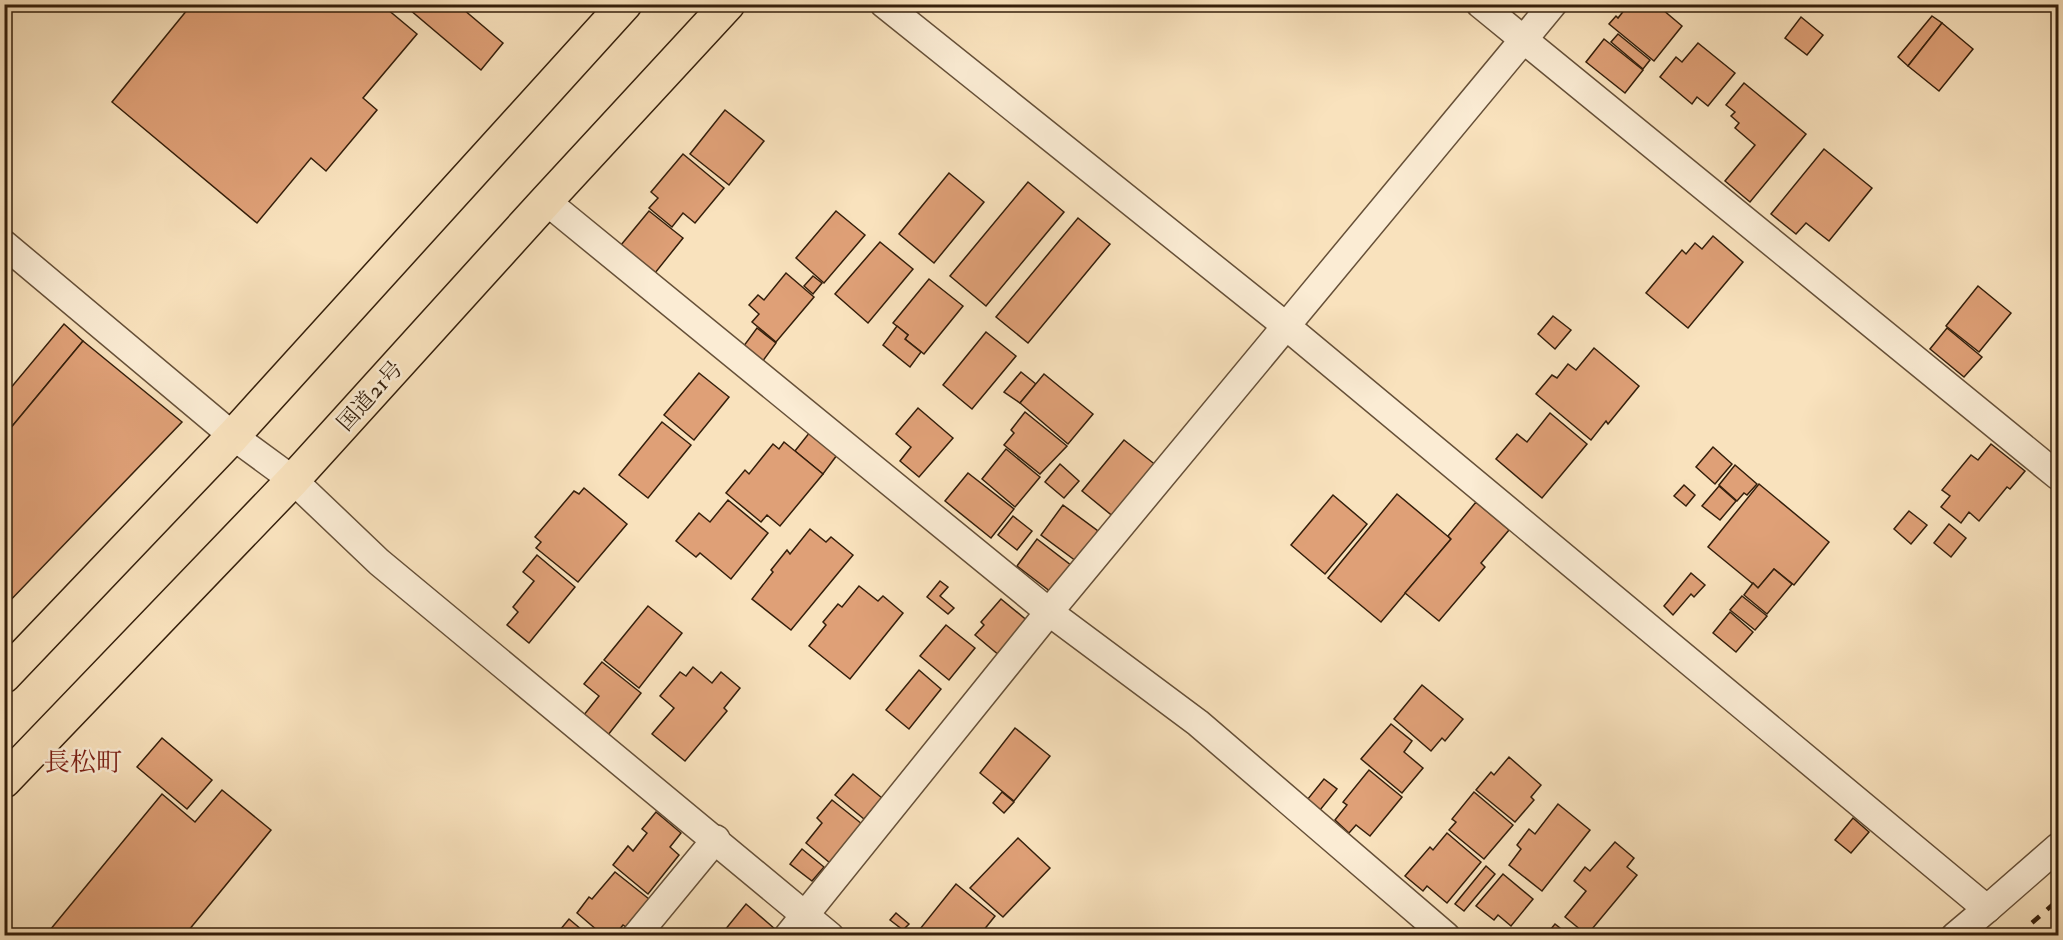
<svg xmlns="http://www.w3.org/2000/svg" width="2063" height="940" font-family="'IM FELL Double Pica','Noto Serif JP',serif">
<style>
.building{fill:#dfa077;stroke:#351f0b;stroke-width:1.5}
.lines{fill:none;stroke-linecap:round;stroke-linejoin:round}
.minor-casing{stroke:#665038;stroke-width:30}
.trunk-casing{stroke:#351f0b;stroke-width:36}
.minor{stroke:#fbecd4;stroke-width:27}
.trunk{stroke:#f9e2bd;stroke-width:33}
.rail{stroke:#351f0b;stroke-width:4.5;stroke-dasharray:10 10;stroke-linecap:butt}
.labels{text-anchor:middle;dominant-baseline:central;stroke-width:5;stroke-linejoin:round;paint-order:stroke}
.street-label{font-size:22px;fill:#351f0b;stroke:#fbecd4}
.quarter-label{font-size:26px;fill:#7a1f14;stroke:#fbecd4}
</style>
<rect width="100%" height="100%" fill="#f9e2bd"/>
<filter id="stains"><feTurbulence type="fractalNoise" baseFrequency=".00333" numOctaves="4"/><feColorMatrix values="0 0 0 0 .2 0 0 0 0 .09 0 0 0 0 .02 0 0 0 .5 -.17"/></filter>
<radialGradient id="worn" r=".72"><stop offset=".6" stop-color="#630" stop-opacity="0"/><stop offset="1" stop-color="#630" stop-opacity=".3"/></radialGradient>
<!-- building -->
<g class="building">
<path d="M192,4h189l36,30 -54,64 14,12 -51,61 -15,-13 -54,65 -145,-121z"/>
<path d="M403,4h54l46,39 -22,27z"/>
<path d="M1629,4h27l26,22 -28,35 -45,-37 7,-8 2,2z"/>
<path d="M1932,16l10,7 -34,43 -10,-9z"/>
<path d="M1801,17l22,18 -16,20 -22,-17z"/>
<path d="M1942,23l31,26 -34,42 -31,-25z"/>
<path d="M1618,34l32,26 -7,9 -32,-27z"/>
<path d="M1604,39l39,31 -18,23 -39,-31z"/>
<path d="M1698,43l37,30 -27,33 -11,-9 -5,7 -32,-27 16,-20 6,5z"/>
<path d="M1744,83l62,51 -56,68 -25,-21 30,-36 -20,-17 4,-5 -8,-7 4,-4 -9,-7z"/>
<path d="M725,110l39,31 -35,44 -39,-31z"/>
<path d="M1824,149l48,39 -43,53 -23,-18 -10,11 -25,-20z"/>
<path d="M683,154l41,34 -29,35 -12,-10 -11,14 -23,-19 9,-10 -7,-6z"/>
<path d="M949,173l35,29 -50,61 -35,-29z"/>
<path d="M1028,182l36,30 -78,94 -36,-30z"/>
<path d="M649,211l34,27 -28,35 -34,-28z"/>
<path d="M836,211l29,24 -41,48 -28,-25z"/>
<path d="M1078,218l32,26 -82,99 -32,-26z"/>
<path d="M1713,236l30,26 -55,66 -42,-35 36,-43 4,4 9,-11 7,6z"/>
<path d="M880,242l33,27 -45,54 -33,-29z"/>
<path d="M786,273l28,24 -38,45 -24,-20 7,-8 -10,-9 9,-10 6,5z"/>
<path d="M813,276l9,7 -9,11 -9,-8z"/>
<path d="M929,279l34,27 -39,48 -19,-15 3,-4 -15,-12z"/>
<path d="M1978,286l33,27 -32,39 -33,-26z"/>
<path d="M1553,316l18,14 -16,19 -17,-15z"/>
<path d="M64,324l19,17 -79,95v-40z"/>
<path d="M897,326l11,9 -3,4 16,13 -11,15 -27,-22z"/>
<path d="M757,328l19,15 -14,19 -19,-15z"/>
<path d="M1947,328l35,29 -18,20 -34,-28z"/>
<path d="M986,332l30,24 -44,53 -29,-24z"/>
<path d="M83,341l99,81 -178,185v-171z"/>
<path d="M1594,348l45,38 -31,38 -2,-3 -15,19 -55,-46 16,-19 5,3 11,-14 8,6z"/>
<path d="M1021,372l15,12 -16,19 -16,-11z"/>
<path d="M699,373l30,24 -35,43 -30,-25z"/>
<path d="M1044,374l49,40 -25,30 -48,-41z"/>
<path d="M918,408l35,30 -34,39 -19,-16 11,-14 -15,-13z"/>
<path d="M1025,412l42,34 -27,28 -36,-29 10,-12 -3,-3z"/>
<path d="M1550,413l37,31 -45,54 -46,-39 21,-25 10,8z"/>
<path d="M662,422l29,23 -43,53 -29,-23z"/>
<path d="M810,432l27,23 -14,19 -28,-23z"/>
<path d="M1124,440l33,26 -42,52 -33,-27z"/>
<path d="M784,442l39,32 -43,52 -13,-11 -6,7 -35,-29 19,-23 4,4 24,-30 6,5z"/>
<path d="M1991,444l34,27 -15,18 -3,-2 -28,34 -10,-9 -8,11 -20,-16 9,-11 -8,-6 29,-35 7,5z"/>
<path d="M1713,447l19,17 -17,20 -19,-17z"/>
<path d="M1006,449l34,28 -25,30 -33,-28z"/>
<path d="M1060,464l19,17 -15,17 -19,-16z"/>
<path d="M1735,465l22,19 -10,11 -3,-2 -7,8 -18,-16z"/>
<path d="M968,473l46,36 -23,29 -46,-37z"/>
<path d="M1759,484l70,58 -35,43 -20,-16 -16,19 -50,-41z"/>
<path d="M1684,485l11,10 -9,11 -12,-10z"/>
<path d="M1719,486l17,15 -16,19 -18,-14z"/>
<path d="M584,488l43,36 -49,58 -42,-34 5,-6 -6,-5 39,-46 5,3z"/>
<path d="M1397,494l54,45 -70,83 -53,-44z"/>
<path d="M1333,495l34,29 -42,50 -34,-29z"/>
<path d="M728,500l40,33 -37,46 -31,-26 -4,4 -20,-16 23,-28 11,9z"/>
<path d="M1476,502l33,28 -28,33 4,4 -46,54 -34,-28 46,-54 -3,-3z"/>
<path d="M1063,505l35,26 -22,30 -35,-26z"/>
<path d="M1909,511l18,14 -16,19 -17,-15z"/>
<path d="M1013,516l19,15 -15,19 -19,-15z"/>
<path d="M1949,524l17,14 -15,19 -17,-14z"/>
<path d="M810,529l16,13 5,-5 22,18 -62,75 -39,-31 21,-27 -2,-2 16,-20 3,4z"/>
<path d="M1037,539l35,27 -21,26 -34,-26z"/>
<path d="M537,555l38,32 -46,56 -22,-18 11,-13 -5,-5 21,-26 -11,-9z"/>
<path d="M1774,569l18,15 -25,30 -23,-19 9,-12 5,5z"/>
<path d="M1691,573l14,12 -11,12 -3,-3 -18,21 -9,-9z"/>
<path d="M940,581l8,6 -8,9 14,12 -6,6 -21,-17z"/>
<path d="M859,586l19,15 5,-5 20,17 -53,66 -41,-33 17,-21 -3,-3 15,-18 4,3z"/>
<path d="M1742,596l25,20 -12,14 -25,-20z"/>
<path d="M1001,599l28,23 -29,34 -25,-21 9,-10 -3,-3z"/>
<path d="M648,606l34,27 -43,55 -35,-28z"/>
<path d="M1730,612l23,20 -17,20 -23,-19z"/>
<path d="M946,625l29,23 -26,32 -29,-24z"/>
<path d="M602,662l39,31 -33,42 -25,-19 16,-20 -15,-12z"/>
<path d="M693,667l19,16 9,-11 19,16 -16,20 3,3 -42,50 -33,-27 22,-26 -14,-12 20,-24 6,4z"/>
<path d="M919,670l22,19 -32,40 -23,-19z"/>
<path d="M1422,685l41,34 -18,22 -3,-3 -11,13 -37,-32z"/>
<path d="M1391,724l21,17 -8,11 19,16 -21,25 -41,-34z"/>
<path d="M1015,728l35,28 -36,45 -34,-28z"/>
<path d="M162,738l50,42 -25,29 -50,-42z"/>
<path d="M1509,757l32,28 -10,12 3,3 -19,22 -39,-32 15,-18 3,3z"/>
<path d="M1369,770l33,27 -32,39 -14,-11 -7,8 -14,-13 12,-15 -4,-3z"/>
<path d="M853,774l29,24 -18,21 -29,-24z"/>
<path d="M1324,779l13,10 -17,21 -13,-10z"/>
<path d="M222,790l49,40 -87,106h-139l117,-142 33,28z"/>
<path d="M1002,792l12,10 -10,11 -11,-10z"/>
<path d="M1474,792l39,33 -29,34 -35,-29 7,-8 -4,-3z"/>
<path d="M832,800l30,24 -32,39 -24,-20 16,-20 -5,-5z"/>
<path d="M1558,804l32,26 -48,61 -33,-26 12,-16 -4,-4 12,-16 6,5z"/>
<path d="M656,812l25,21 -11,14 9,8 -31,39 -35,-29 15,-19 5,5 14,-18 -5,-4z"/>
<path d="M1853,818l16,14 -18,21 -16,-13z"/>
<path d="M1447,833l34,29 -34,41 -20,-17 -4,5 -18,-15 25,-29 3,3z"/>
<path d="M1018,838l32,30 -47,49 -33,-29z"/>
<path d="M1615,842l19,16 -7,9 10,8 -50,60 -22,-18 21,-26 -12,-10 11,-14 5,4z"/>
<path d="M802,849l22,18 -12,14 -22,-17z"/>
<path d="M1486,866l9,8 -31,37 -9,-7z"/>
<path d="M615,872l34,27 -23,28 -3,-2 -9,11h-10l-27,-23 12,-16 3,2z"/>
<path d="M1503,874l30,25 -22,27 -13,-11 -4,5 -18,-14z"/>
<path d="M956,884l39,32 -16,20h-62l-1,-2z"/>
<path d="M746,904l29,25 -5,7h-50z"/>
<path d="M896,913l13,11 -6,6 -13,-10z"/>
<path d="M569,919l20,17h-34z"/>
<path d="M1555,924l10,8 -3,4h-17z"/>
</g>
<g class="lines">
<defs>
<g id="minor">
<path d="M884,4l402,322 701,583 71,-62"/>
<path d="M1480,4l578,472"/>
<path d="M546,201l503,411 149,111 248,213"/>
<path d="M4,244l229,192 60,44 86,82 451,374"/>
<path d="M636,936l80,-97"/>
<path d="M788,936l261,-324 504,-608"/>
<path d="M1955,936l32,-27"/>
</g>
<g id="trunk">
<path d="M4,676l229,-240 392,-432"/>
<path d="M4,781l289,-301 253,-279 182,-197"/>
</g>
</defs>
<!-- minor casing -->
<use href="#minor" class="minor-casing"/>
<!-- trunk casing -->
<use href="#trunk" class="trunk-casing"/>
<!-- minor -->
<use href="#minor" class="minor"/>
<!-- trunk -->
<use href="#trunk" class="trunk"/>
<!-- rail -->
<g class="rail">
<path d="M2017,936l41,-36"/>
<path d="M2049,936l9,-9"/>
</g>
</g>
<g class="labels">
<!-- street labels -->
<g class="street-label">
<text transform="translate(370 396) rotate(-48)">国道21号</text>
</g>
<!-- quarter labels -->
<g class="quarter-label">
<text x="83" y="763">長松町</text>
</g>
</g>
<!-- margin -->
<rect width="2063" height="940" fill="none" stroke="#f9e2bd" stroke-width="24"/>
<rect x="6" y="6" width="2051" height="928" fill="none" stroke="#351f0b" stroke-width="3"/>
<rect x="12" y="12" width="2039" height="916" fill="none" stroke="#351f0b" stroke-width="1.5"/>
<rect width="100%" height="100%" filter="url(#stains)"/>
<rect width="100%" height="100%" fill="url(#worn)"/>
</svg>
